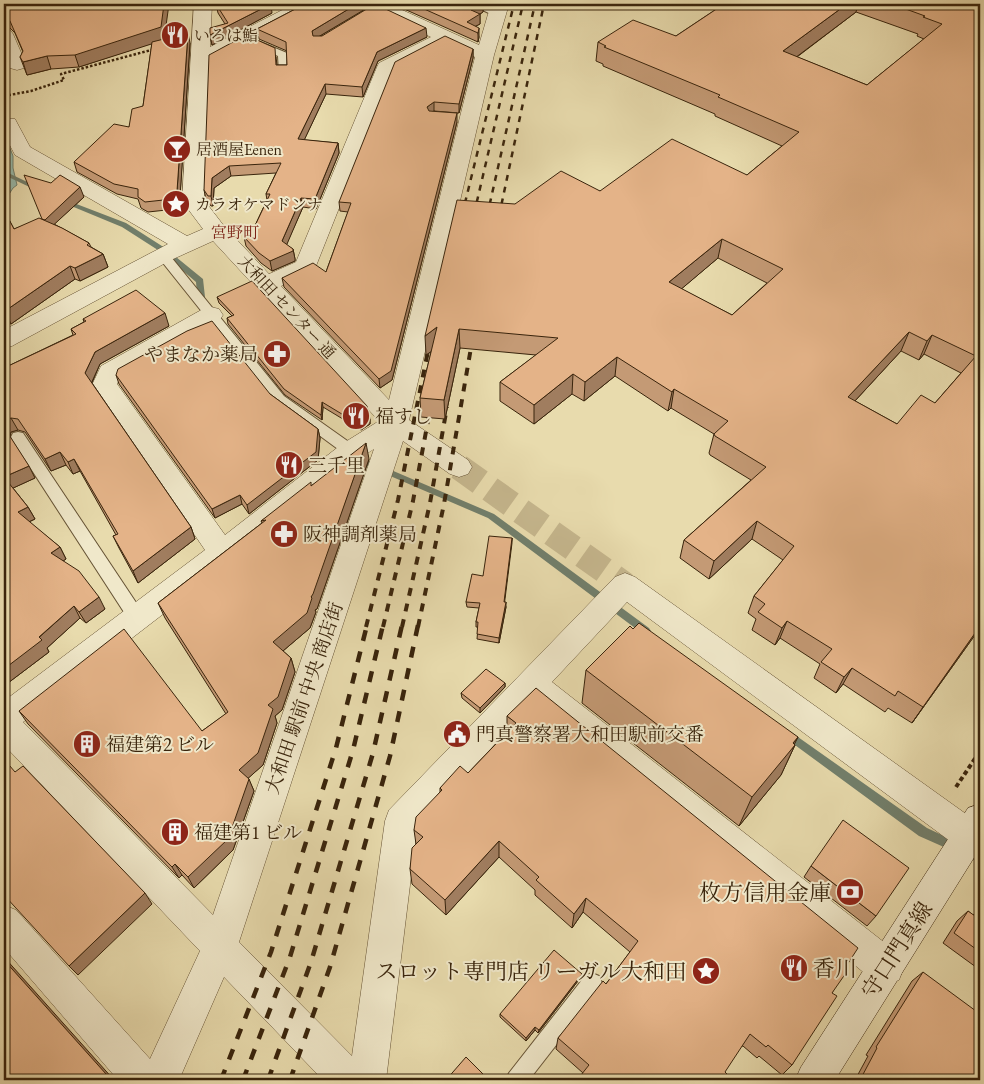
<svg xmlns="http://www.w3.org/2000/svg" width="984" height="1084" font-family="'EB Garamond','Noto Serif JP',serif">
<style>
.water{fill:#97bbac;stroke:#717f6c}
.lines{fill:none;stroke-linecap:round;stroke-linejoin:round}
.stream{fill:#717f6c;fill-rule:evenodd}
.street-tunnel{stroke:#c5b68d;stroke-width:26;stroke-dasharray:26 12;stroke-linecap:butt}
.lane-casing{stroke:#655234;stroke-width:2}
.street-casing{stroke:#655234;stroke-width:1}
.secondary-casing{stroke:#39240c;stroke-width:1}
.path-far1{stroke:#39240c;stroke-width:2.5;stroke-dasharray:2.5 2;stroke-linecap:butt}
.path{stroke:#39240c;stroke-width:4;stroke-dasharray:4.5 3;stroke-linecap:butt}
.lane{fill:#f0e8ca;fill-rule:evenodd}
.street{fill:#f0e8ca;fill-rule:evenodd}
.secondary{fill:#f0e8ca;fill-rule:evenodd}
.rail-far2{stroke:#39240c;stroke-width:2.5;stroke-dasharray:6 6;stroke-linecap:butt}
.rail-far1{stroke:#39240c;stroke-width:4;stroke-dasharray:8 8;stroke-linecap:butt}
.rail{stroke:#39240c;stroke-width:4.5;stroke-dasharray:11 11;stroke-linecap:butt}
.wall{fill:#c49a75;stroke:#39240c;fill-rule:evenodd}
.shaded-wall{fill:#a07d5f;stroke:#39240c}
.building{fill:#e4b388;stroke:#39240c;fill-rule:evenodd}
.labels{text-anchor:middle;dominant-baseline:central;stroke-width:4;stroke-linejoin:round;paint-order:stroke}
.far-poi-label{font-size:16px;fill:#39240c;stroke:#f0e8ca;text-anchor:start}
.far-neighbourhood-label{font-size:16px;fill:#7a1f14;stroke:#f0e8ca}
.far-street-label{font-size:16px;fill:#39240c;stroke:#f0e8ca}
.poi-label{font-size:19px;fill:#39240c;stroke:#f0e8ca;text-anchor:start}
.street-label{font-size:19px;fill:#39240c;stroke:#f0e8ca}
.near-poi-label{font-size:22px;fill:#39240c;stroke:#f0e8ca;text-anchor:end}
.near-street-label{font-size:22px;fill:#39240c;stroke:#f0e8ca}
</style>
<rect width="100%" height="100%" fill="#e8dbad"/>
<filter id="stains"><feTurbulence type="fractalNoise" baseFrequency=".004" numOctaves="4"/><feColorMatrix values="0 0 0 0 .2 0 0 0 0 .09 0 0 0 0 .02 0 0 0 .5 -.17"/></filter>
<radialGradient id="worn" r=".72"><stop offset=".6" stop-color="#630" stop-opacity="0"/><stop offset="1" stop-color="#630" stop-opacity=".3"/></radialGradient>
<!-- water -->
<path class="water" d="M4,133l9,23v12l4,17 -4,3 -9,14z"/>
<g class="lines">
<!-- stream -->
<g class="stream">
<path d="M4,171l36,17 1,1 -1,1h-4l-32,-15z"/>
<path d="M66,200l60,23 39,25 38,31 3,27 -1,2h-3l-4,-2 -2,-24 -35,-30 -39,-25 -58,-24v-2z"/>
<path d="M356,455l138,59 155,114 2,3 -2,3 -3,1 -3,-1 -155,-116 -135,-58 -1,-2 1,-2z"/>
<path d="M788,730l139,98 53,25v10l-61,-27 -135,-99 -1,-3 1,-3z"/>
</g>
<!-- street-tunnel -->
<path class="street-tunnel" d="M459,467l166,118"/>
<defs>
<g id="lane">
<path d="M470,4h12l21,10 -2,2h-6z"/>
<path d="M258,41l29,12v20h-8l-1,-17 -23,-10v-4z"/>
<path d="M163,251l4,1 117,144 72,51 2,4 -2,4 -5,1 -5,-1 -72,-53 -115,-144 -2,-3 2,-3z"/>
<path d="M18,432l5,1 120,180 2,5 -2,5 -6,2 -6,-2 -118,-182 -2,-4 2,-4z"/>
<path d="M592,973l7,3 3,7 -3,7 -70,90h-23l3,-7 76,-97z"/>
</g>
<g id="street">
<path d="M194,4h18l-2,43 84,-43h22l-3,4 -92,48h-11l-6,144 20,26 45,48 27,-12 81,-195 2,-4 52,-26 -62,-29 -3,-4h23l90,41 12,-41h18l-15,51 -85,365 59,40 4,7 -4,7 -9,3 -9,-3 -47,-33 -164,501 113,114 33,-235 4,-11 226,-233 10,-4 10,4 345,247v24l-10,4 -12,-5 -331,-245 -75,80 347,272 5,13 -5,13 -13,5 -13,-5 -340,-277 -116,125 -31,252h-63l-99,-103 -45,103h-61l-114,-132v-43l12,5 134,149 50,-108 -196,-206v-44l201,-151 -113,-165 9,-19 102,-57 8,-2 8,2 4,6 -4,6 -99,56 -3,7 108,151 117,-91 37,-23 -166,-180 -42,19 -159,86 -8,2v-18l164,-86 -153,-89 -11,-21v-16l11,1 15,28 157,89 16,-7 -21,-28zM445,43l30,14 -86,343 -108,-114 32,-15 3,-5 78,-196zM374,449l-161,466 -190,-193 209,-161 128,-103z"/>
<path d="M4,29l6,1 3,4 13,30 -2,4 -7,2 -7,-2c-8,-12 -7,-26 -6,-39z"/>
</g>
<path id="secondary" d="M980,804v44l-145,232h-40l6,-13 167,-259z"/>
</defs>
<!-- lane casing -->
<use href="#lane" class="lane-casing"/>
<!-- street casing -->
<use href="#street" class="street-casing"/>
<!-- secondary casing -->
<use href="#secondary" class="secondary-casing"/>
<!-- path-far1 -->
<path class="path-far1" d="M4,96l27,-5 33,-11 -3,-6 94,-25"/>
<!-- path -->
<path class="path" d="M956,787l24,-36"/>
<!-- lane -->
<use href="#lane" class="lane"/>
<!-- street -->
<use href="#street" class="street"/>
<!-- secondary -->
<use href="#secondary" class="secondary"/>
<!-- rail-far2 -->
<g class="rail-far2">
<path d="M474,214l49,-210"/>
<path d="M462,215l52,-211"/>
<path d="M487,216l48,-212"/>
<path d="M499,216l45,-212"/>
</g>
<!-- rail-far1 -->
<g class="rail-far1">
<path d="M366,627l32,-127 32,-159"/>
<path d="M383,627l30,-126 18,-96"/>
<path d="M402,627l28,-124 17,-96"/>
<path d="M418,627l26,-123 29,-168"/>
</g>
<!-- rail -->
<g class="rail">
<path d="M221,1080l50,-128 65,-204 31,-123"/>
<path d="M243,1080l47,-123 63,-207 30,-125"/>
<path d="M268,1080l43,-118 62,-209 29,-128"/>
<path d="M290,1080l40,-113 60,-211 28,-131"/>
</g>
</g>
<!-- wall -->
<g class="wall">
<path d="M4,4l160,35 26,4 -10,152 2,3 3,10 -37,4 -7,-4 -3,-9 -21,-5 -40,-22 -3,-10 55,-35 14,-21 9,-63 -73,24 -28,2 -24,6 -7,-18 3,-5 -8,-19 -5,-5h-6z"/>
<path d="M216,4l56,9 -60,32 -2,-10 15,-11 -7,-11z"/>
<path d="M305,4h61l1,4 -47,28 107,1 -49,24 -15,36 -37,-3 -22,46 34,3 1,10 -23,56 -13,-2 -17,38 7,4 2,10v2l-23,10 -11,-8 -15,-17 -2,-9 8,-5 15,-32 -1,-6 10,-21 -45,3 -17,12 -1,18h-2l-5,-7 -2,-9 72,-133 1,8h10v-14l-28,-12 -2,-10z"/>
<path d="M393,4h90v8l-3,2v10l-4,2 3,11 -1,5z"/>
<path d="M724,4h256v624l-68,95 -24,-15 -3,4 -42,-28 -7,9 -22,-15 6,-14 -40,-26 -5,7 -23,-15 4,-11 -8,-6 6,-17 29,-36 -31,-21 -43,40 -29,-21 4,-18 67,-60 -41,-25 -1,-2 5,-19 -43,-26 -3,3 -53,-35 -31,25 -12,-7 -38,30 -34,-23v-19l36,-27 -76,-7 -15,71 -24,-2 -1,-19 11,-46 -5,3 89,-151 85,-13 147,-16 35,-29 -67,-30v-2l-112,-48v-2l-7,-3 2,-19 78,-6zM856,12l62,22 -1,2 7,3 -57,46 -70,-28zM718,258l49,25 -35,32 -51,-26zM901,351l18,9 5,-6 37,19 -26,30 -38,21 -42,-23z"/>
<path d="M473,49v9l-14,55 -25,-2 23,11 -65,258 -12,8 -96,-101 -2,-9 44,-6 22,-60 -8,-1 -1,-9z"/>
<path d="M84,197l-30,27 35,19 2,4 12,7 5,13 -28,14 -5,-2 -64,45 -5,-2 -2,1v-113l10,19 28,-10z"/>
<path d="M217,297l153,122v5l-9,6 -38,-23 -1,13 -37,-25 -57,-71 -1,-6 5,-2 -13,-13z"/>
<path d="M83,319l86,7 -69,38 -8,19 99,144 4,12 -57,44 -19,-35 -6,-12 3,-1 -36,-64 -7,3 -7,-9 -15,6 -26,-39 -7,-2 -7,2 -1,5 25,41 -22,10 15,19 7,12 -6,3 31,25 6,12 -3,2 42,48 -19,14 -6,-5 -33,30 2,4 -45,34v-318l69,-33 -2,-6 13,-7z"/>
<path d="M116,375l154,19 48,35 2,9 -2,22 -69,54 -7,-10 -27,14 -96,-134z"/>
<path d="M369,459l-52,150 -2,1 1,2 -6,16 -27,23 8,7 4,14 -13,38 -7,6 2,7 -14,42 -15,13 6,13 -21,59 -39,38 -12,-13 -3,3 -151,-154 -9,-13 183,20 24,-17 -61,-96 -7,-15 104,-80 -1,-2 51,-36z"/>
<path d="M512,538l-8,64 2,5 -7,36 -22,-4 1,-12h-2v-5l3,-14 -12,-1 -1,-5 17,-26z"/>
<path d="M586,670l212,67 -4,7 1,1 -14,30 -42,51 -157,-123z"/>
<path d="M505,683v4l-25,26 -18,-15 -1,-5z"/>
<path d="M507,716l338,252 -13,25 -40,72 -10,10 -23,-19 -2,2 -14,-12 -160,27 -27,-24 2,-11 48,-54 24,-32 -47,-40 -11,16 -37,-33v-5l-36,-33 -53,58 -34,-31 -2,-15 6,-25 -2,-14 26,-38v-4l28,-15 39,-40z"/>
<path d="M811,866l65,50 -9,10 -63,-49z"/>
<path d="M980,905v65l-37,-27 14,-22 11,-10 5,4 4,-4z"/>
<path d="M923,972l57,108h-125l13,-24 -2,-1 46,-74z"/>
<path d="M582,974l-1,3 -43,56 -3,-3 -9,11 -26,-24v-3z"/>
</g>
<!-- shaded-wall -->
<g class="shaded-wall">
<path d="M164,4h5l-5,36 -85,27 -4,-12z"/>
<path d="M271,4l1,9 -60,32 -2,-10z"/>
<path d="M357,4h9l1,4 -54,32 -1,-9z"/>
<path d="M482,4h1v8l-3,2v10l-10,5 -3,-7 4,-12z"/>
<path d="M847,4h11l-2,8 -77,58 4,-19z"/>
<path d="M426,28l1,9 -49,24 -15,36 -1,-10 15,-35z"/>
<path d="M479,28v9l-1,5v-9z"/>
<path d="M188,33l2,10 -10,155 -3,-7z"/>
<path d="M473,49v9l-14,55v-9z"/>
<path d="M4,56l3,10 -3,1z"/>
<path d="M47,56l4,13 -24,6 -4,-13z"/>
<path d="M325,84l1,10 -26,55 -2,-10z"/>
<path d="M434,102v9l-7,4v-8z"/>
<path d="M457,113v9l-65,258 -12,8 -1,-9z"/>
<path d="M338,143l1,10 -23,56 -1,-10z"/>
<path d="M229,166l2,10 -17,12 -1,18 -2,-10 1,-18z"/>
<path d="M80,187l4,10 -37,34 -4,-10z"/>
<path d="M301,198l2,9 -19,44 -2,-10z"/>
<path d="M722,239l-4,19 -52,44 3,-20z"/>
<path d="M293,249l2,10v2l-23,10 -2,-10z"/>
<path d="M103,254l5,13 -28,14 -5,-13z"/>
<path d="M70,266l5,13 -64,45 -6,-13z"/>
<path d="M165,313l4,13 -69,38 -10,22 -5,-13 10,-21z"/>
<path d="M4,316l2,6 -2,1z"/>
<path d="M437,327l1,20 -12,8 -1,-19z"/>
<path d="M459,329l1,19 -15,71 -1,-19z"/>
<path d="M909,332l-8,19 -60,65 7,-19z"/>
<path d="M932,335l-8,19 -5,6 8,-19z"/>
<path d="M617,357l-2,19 -31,25 1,-19z"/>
<path d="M573,374l-1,20 -38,30v-19z"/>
<path d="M674,389l-3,19 -3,3 4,-19z"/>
<path d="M322,402l1,5 -1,13 -1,-5z"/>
<path d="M11,418l7,12 -7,2 -2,6 -5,-11v-4l1,-3z"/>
<path d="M370,419v5l-9,6 -1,-5z"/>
<path d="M318,429l2,9 -2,22 -69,54 -2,-9z"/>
<path d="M366,443l3,16 -52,150 -2,1 1,2 -6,16 -33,28 -4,-14 38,-45z"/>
<path d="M60,452l6,13 -15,6 -6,-12z"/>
<path d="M74,459l6,12 -7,3 -5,-12z"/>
<path d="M29,466l6,12 -24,11 -7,-12z"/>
<path d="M240,495l2,9 -27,14 -3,-9z"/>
<path d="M28,507l7,12 -11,5 -6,-12z"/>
<path d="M757,521l-5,18 -43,40 5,-18z"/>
<path d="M191,527l4,12 -57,44 -5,-12z"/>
<path d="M512,538v5l-8,64v-5z"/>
<path d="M60,547l6,12 -9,6 -6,-12z"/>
<path d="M99,597l6,12 -19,14 -7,-11z"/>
<path d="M506,602v5l-7,36v-5z"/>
<path d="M74,606l6,12 -33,30 2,4 -45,34v-17z"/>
<path d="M787,621l-7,17 -5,7 7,-17z"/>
<path d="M980,626v2l-68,95 11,-16z"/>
<path d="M291,658l4,14 -13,38 -7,6 2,7 -14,42 -19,17 -5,-12 29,-65z"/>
<path d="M852,668l-9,16 -7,9 8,-16z"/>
<path d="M505,683v4l-25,26v-5z"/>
<path d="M798,737l-6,12 3,-4 -14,30 -42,51 13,-29z"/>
<path d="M249,779l5,12 -21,59 -39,38 -6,-11z"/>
<path d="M499,841v16l-53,58 -1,-15z"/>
<path d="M175,864l7,11 -3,3 -7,-11z"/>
<path d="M145,893l7,11 -74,71 -9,-9z"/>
<path d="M586,898l-3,14 -11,16 2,-14z"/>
<path d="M4,957l110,123h-14l-96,-120z"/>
<path d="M582,974l-1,3 -43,56 1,-3z"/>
<path d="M535,1027v3l-9,11v-3z"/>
</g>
<!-- building -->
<g class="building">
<path d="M4,4h160l-3,23 -86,28 -28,1 -24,6 -3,-5 3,-6 -13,-30 -4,-5 -2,-1z"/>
<path d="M216,4h55l-61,31v-7l18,-5z"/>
<path d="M305,4h52l-45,27 1,5h9l53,-32 51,24 -49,24 -15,35 -37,-3 -27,55 40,4 -23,56 -14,-1 -19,43 11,8v2l-23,10 -11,-8 -15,-16 8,-5 18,-38h-4l15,-31 -52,3 -17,12 -1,18h-3l-4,-6 5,-135 37,-20 29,13 1,17h11l-1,-23 -29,-13z"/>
<path d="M413,4h69l-11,6 9,4 -13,8 12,6 -1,5z"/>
<path d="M724,4h123l-64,47 84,34 75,-61 -19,-7 2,-1 -33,-12h88v622l-57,81 -25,-16 -3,5 -43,-28 -8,9 -23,-15 11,-13 -45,-28 -5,7 -24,-16 7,-8 -11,-8 40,-50 -37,-25 -43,40 -30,-21 82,-73 -51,-31 -1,-2 14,-13 -54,-32 -2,3 -55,-35 -32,25 -12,-8 -39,31 -34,-23 58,-44 -99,-9 -15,71 -24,-2 17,-71 -12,9 32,-136 58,4 46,-33 39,20 72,-52 75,36 52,-43 -81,-35 2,-2 -116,-48 2,-1 -8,-4 35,-22 43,16zM722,239l61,30 -51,46 -63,-33zM909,332l18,9 5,-6 44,21 -41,47 -14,-8 -24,29 -49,-27z"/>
<path d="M188,33l-11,158 5,7 -37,4 -7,-5v-8l-24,-5 -40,-22 40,-38 15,3 3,-18 11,-3 9,-64z"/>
<path d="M445,36l28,13 -14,55 -25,-2 -7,5 2,4 28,2 -66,258 -12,8 -97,-101 31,-15 13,9 25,-69 -12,-1 56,-140z"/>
<path d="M24,175l27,8 9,-8 20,12 -35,33 -3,-1z"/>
<path d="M4,210l10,19 25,-11 23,10 27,15 -2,2 16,9 -28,14 -5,-2 -65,45h-1z"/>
<path d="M252,281l115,125 3,13 -10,6 -38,-23 -1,13 -37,-26 -57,-71 7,-3 -17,-18z"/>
<path d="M136,290l29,23 -70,39 -10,21 106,154 -58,44 -20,-35 5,-2 -44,-75 -6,3 -8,-10 -15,7 -27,-40 -7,-1 -6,2 -1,3v-55l72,-34 -5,-5 15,-8 -3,-2z"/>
<path d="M212,321l58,73 48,35 -2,23 -69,53 -7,-10 -28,14 -96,-134 2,-6 69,-38z"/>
<path d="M4,427l25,39 -25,11 24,30 -10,5 42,35 -9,6 28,18 20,26 -20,15 -5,-6 -35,31 3,3 -38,29z"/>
<path d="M366,443l-53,151 -2,3 1,1 -5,15 -34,29 18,16 -13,39 -10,8 5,4 -15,44 -19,17 10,9 -21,60 -40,38 -13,-13 -3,3 -153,-156 105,-82 78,102 26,-19 -70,-109 108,-83 -5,1 50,-39v4z"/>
<path d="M489,536l23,2 -8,64h2l-7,36 -22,-4 1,-12h-2l4,-19 -14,-1 6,-28 11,2z"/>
<path d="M639,623l159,114 -5,6 2,2 -43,52 -166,-127 44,-44 3,3z"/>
<path d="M486,669l19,14 -25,25 -19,-15z"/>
<path d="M536,688l322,260 -13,20 3,2 -16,23 5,3 -45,69 -24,-20 -2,2 -16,-13 -25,38 2,2 -4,6h-146l12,-15 -31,-27 45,-57 3,3 32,-43 -52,-43 -12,16 -38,-34 3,-3 -40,-36 -54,59 -35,-31 2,-21 11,-11 -9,-7 2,-13 26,-27 -2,-2 20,-22 8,7 48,-50 -9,-7z"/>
<path d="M4,759l11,13 8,-6 122,127 -76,73 -65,-71z"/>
<path d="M843,820l66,48 -33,48 -65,-50z"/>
<path d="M980,908v44l-26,-19 14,-22 7,5z"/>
<path d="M554,950l28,24 -43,56 -4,-3 -9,11 -26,-24z"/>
<path d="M4,960l102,114 -6,6h-96z"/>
<path d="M923,972l57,42v66h-120l17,-32 -1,-1z"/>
<path d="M466,1057l23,23h-43z"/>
<path d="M527,1076l5,4h-9z"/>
</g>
<!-- icons -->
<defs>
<symbol id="restaurant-disc" viewBox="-11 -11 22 22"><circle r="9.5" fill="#8f2418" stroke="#f0e8ca"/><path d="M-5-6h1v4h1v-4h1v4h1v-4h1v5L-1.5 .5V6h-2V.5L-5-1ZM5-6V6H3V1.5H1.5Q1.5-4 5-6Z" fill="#fff"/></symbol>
<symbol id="bar-disc" viewBox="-11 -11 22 22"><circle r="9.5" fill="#8f2418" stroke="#f0e8ca"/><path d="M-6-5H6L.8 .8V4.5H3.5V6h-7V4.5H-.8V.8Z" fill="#fff"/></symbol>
<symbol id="sight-disc" viewBox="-11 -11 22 22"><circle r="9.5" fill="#8f2418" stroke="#f0e8ca"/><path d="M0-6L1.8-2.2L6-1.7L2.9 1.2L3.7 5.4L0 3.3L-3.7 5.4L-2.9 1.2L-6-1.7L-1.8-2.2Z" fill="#fff"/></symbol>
<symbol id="pharmacy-disc" viewBox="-11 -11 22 22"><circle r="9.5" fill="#8f2418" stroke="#f0e8ca"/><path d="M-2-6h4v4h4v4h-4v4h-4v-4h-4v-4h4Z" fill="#fff"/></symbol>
<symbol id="civic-disc" viewBox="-11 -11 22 22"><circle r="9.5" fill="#8f2418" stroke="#f0e8ca"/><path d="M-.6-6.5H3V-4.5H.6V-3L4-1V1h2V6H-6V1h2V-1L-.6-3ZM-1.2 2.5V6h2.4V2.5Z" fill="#fff"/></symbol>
<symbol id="building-disc" viewBox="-11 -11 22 22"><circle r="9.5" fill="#8f2418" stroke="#f0e8ca"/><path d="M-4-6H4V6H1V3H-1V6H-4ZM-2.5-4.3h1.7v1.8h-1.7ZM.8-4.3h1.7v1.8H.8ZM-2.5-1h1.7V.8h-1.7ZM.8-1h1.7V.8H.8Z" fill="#fff"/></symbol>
<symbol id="bank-disc" viewBox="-11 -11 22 22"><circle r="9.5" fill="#8f2418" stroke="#f0e8ca"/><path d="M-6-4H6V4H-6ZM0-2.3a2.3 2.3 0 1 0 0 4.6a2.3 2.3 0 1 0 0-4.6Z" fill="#fff"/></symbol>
</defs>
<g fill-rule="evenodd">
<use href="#restaurant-disc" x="159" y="19" width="32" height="32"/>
<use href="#bar-disc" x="161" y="133" width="32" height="32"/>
<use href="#sight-disc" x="160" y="188" width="32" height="32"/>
<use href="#pharmacy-disc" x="261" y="338" width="32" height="32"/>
<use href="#restaurant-disc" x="340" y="400" width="32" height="32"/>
<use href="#restaurant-disc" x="273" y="449" width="32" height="32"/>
<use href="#pharmacy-disc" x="268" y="518" width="32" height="32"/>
<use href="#civic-disc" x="441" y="718" width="32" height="32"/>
<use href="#building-disc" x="71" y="728" width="32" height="32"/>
<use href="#building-disc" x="159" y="816" width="32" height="32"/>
<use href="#bank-disc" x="834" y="876" width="32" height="32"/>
<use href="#restaurant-disc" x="778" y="952" width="32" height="32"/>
<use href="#sight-disc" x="690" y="955" width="32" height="32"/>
</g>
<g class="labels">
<!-- far-poi labels -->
<g class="far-poi-label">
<text x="194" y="35">いろは鮨</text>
<text x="196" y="149">居酒屋Eenen</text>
<text x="195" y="204">カラオケマドンナ</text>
</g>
<!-- far-neighbourhood labels -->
<g class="far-neighbourhood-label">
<text x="235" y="232">宮野町</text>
</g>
<!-- far-street labels -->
<g class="far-street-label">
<text transform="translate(287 307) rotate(47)">大和田 センター 通</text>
</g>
<!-- poi labels -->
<g class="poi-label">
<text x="258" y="354" text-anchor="end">やまなか薬局</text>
<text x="375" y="416">福すし</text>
<text x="308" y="465">三千里</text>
<text x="303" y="534">阪神調剤薬局</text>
<text x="476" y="734">門真警察署大和田駅前交番</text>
<text x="106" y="744">福建第2 ビル</text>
<text x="194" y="832">福建第1 ビル</text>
</g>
<!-- street labels -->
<g class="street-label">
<text transform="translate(304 698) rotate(-71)">大和田 駅前 中央 商店街</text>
</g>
<!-- near-poi labels -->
<g class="near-poi-label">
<text x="831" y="892">枚方信用金庫</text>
<text x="813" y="968" text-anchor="start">香川</text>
<text x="687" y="971">スロット専門店 リーガル大和田</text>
</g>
<!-- near-street labels -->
<g class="near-street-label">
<text transform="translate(897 950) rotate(-57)">守口門真線</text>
</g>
</g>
<!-- margin -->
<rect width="984" height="1084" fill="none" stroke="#e8dbad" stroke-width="20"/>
<rect x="5" y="5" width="974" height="1074" fill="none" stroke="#39240c" stroke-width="2.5"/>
<rect x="10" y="10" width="964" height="1064" fill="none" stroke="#39240c"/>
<rect width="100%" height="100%" filter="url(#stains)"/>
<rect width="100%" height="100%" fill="url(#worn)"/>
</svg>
